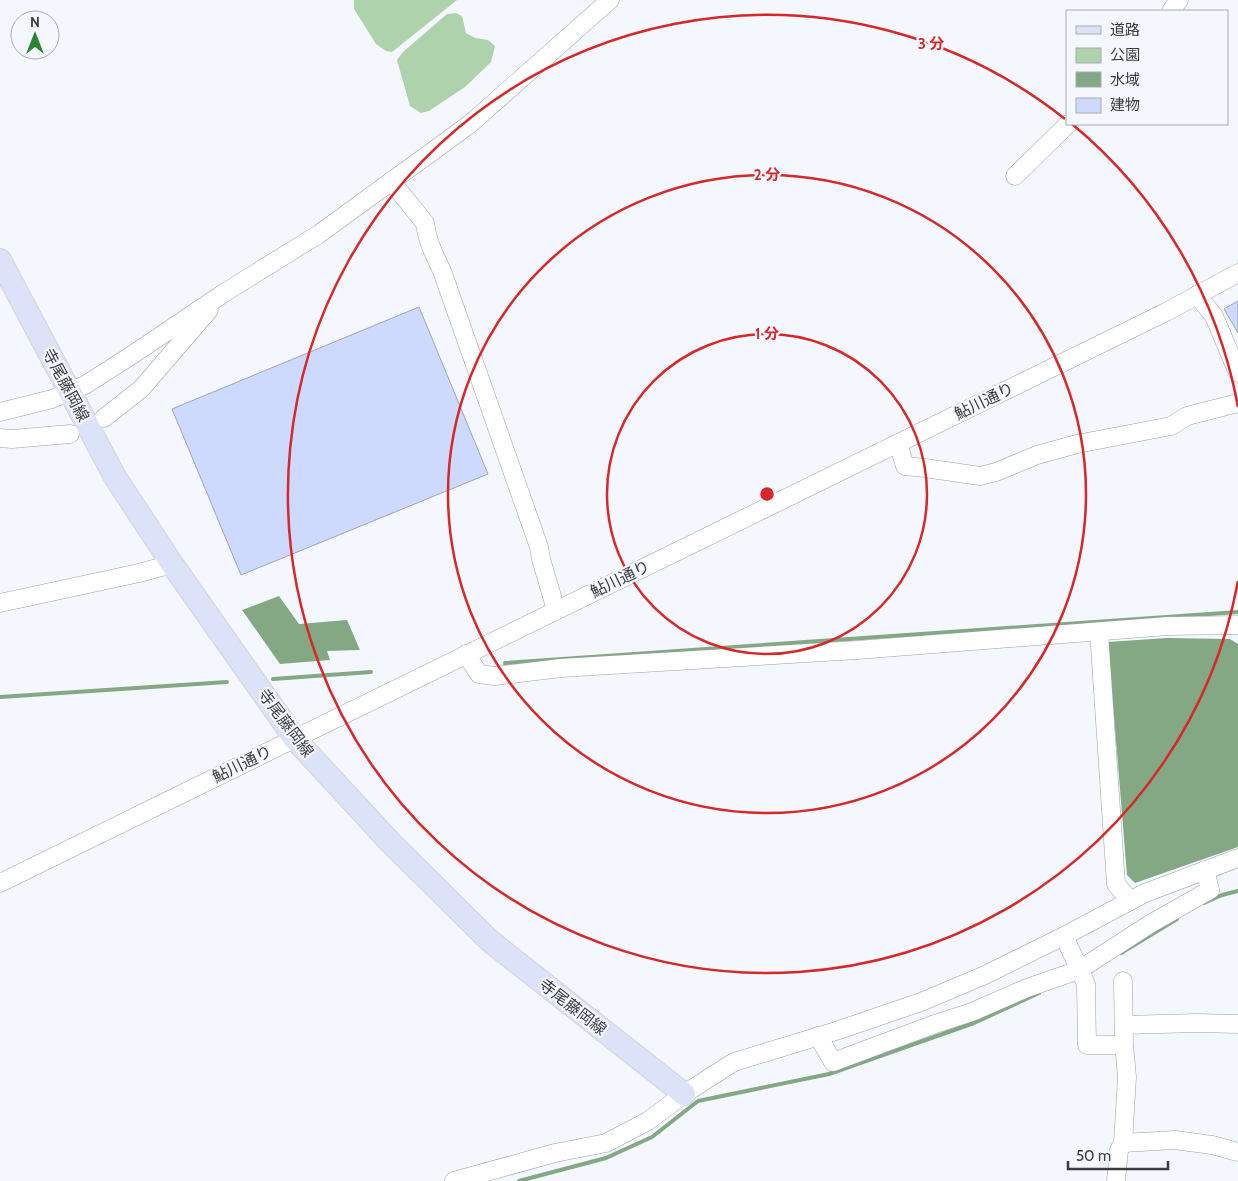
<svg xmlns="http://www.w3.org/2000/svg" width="1238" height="1181" font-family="Cabin,'Noto Sans JP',sans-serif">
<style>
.green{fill:#add2ac}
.water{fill:#84a883}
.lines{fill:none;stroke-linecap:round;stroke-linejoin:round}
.stream{stroke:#84a883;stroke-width:4}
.building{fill:#ced9fe;stroke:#a0a4b0}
.minor-casing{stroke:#9b9fab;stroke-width:19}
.major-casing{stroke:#d4d4d5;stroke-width:24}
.minor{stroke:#fff;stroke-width:18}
.major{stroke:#dce2f7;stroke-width:22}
.ring{fill:none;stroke:#d62828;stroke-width:2.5}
.labels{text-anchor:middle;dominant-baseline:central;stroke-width:4.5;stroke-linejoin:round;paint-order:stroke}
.street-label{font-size:16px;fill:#3b3c41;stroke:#f4f7fe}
.centre{fill:#d62828;stroke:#f4f7fe;stroke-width:2.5}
.ring-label{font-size:15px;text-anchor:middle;font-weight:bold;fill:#d62828;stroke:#f4f7fe;stroke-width:4.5;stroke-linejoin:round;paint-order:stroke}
</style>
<rect width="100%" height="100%" fill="#f4f7fe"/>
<!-- green -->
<g class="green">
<path d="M354,0h103l-65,52 -6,-1 -10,-7 -22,-35z"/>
<path d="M456,13l6,3 4,17 9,5 13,2 7,6 -4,16 -26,25 -36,24 -8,2 -11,-7 -13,-46 6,-8 44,-38z"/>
</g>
<!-- water -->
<g class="water">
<path d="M279,596l20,28 48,-4 13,30 -33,1 3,9 -50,4 -38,-54z"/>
<path d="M1167,638l63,1 8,5v203l-103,36 -8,-8 -19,-233z"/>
</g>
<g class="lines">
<!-- stream -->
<g class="stream">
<path d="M505,663l733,-51"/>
<path d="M273,679l98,-7"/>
<path d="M0,697l227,-15"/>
<path d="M1204,903l18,-8 16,-4"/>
<path d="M1121,953l56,-34"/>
<path d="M519,1181l87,-23 46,-21 46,-36 131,-27 145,-51 65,-30"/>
</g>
</g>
<!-- building -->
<g class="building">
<path d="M1238,301v32l-14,-24z"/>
<path d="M419,307l69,167 -247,101 -69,-166z"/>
</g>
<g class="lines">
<defs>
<g id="minor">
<path d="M1171,11l8,-11"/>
<path d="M1015,176l53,-52"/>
<path d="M391,181l34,42c2,18 10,33 17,48l97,276 2,12 15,51"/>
<path d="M1197,295l17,21 24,57"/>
<path d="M0,412l52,-13 33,-14 47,-30 92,-62 95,-59 151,-110 140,-124"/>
<path d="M104,418l37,-29 68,-79"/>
<path d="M0,438l12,1 58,-5"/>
<path d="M898,443l7,23 20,2 55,8 16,-4 41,-17 40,-11 94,-18 16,-10 47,-12 4,-2"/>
<path d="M0,603l139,-30 33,-9"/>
<path d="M1099,632l17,252 14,17"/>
<path d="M466,654l13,20 15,2 67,-8 296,-18 311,-24 70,-1"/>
<path d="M0,883l1166,-571 72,-39"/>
<path d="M1064,936l22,48 1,61h37"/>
<path d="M1124,1025l73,-2 41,1"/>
<path d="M818,1036l15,26 102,-38 37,-12 55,-24 52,-18 71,-46 60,-34 -5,-20"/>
<path d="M1123,1143l52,-3 37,5 26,7"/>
<path d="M454,1181l101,-28 51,-10 42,-22 36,-27 50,-32 102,-31 85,-29 64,-27 83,-41 77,-41 93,-35"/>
<path d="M1116,1181l3,-31 4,-7 4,-66 -3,-32 -1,-64"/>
</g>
<path id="major" d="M0,260l115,217 57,87 107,152 15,22 96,104 100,99 194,153"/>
</defs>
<!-- minor casing -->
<use href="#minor" class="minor-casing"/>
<!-- major casing -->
<use href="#major" class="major-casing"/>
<!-- minor -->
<use href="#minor" class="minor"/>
<!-- major -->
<use href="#major" class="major"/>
</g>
<!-- distance rings -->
<g class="ring">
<circle cx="767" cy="494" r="160"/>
<circle cx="767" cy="494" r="319"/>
<path d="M1238 581A479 479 0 1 1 1065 119M1072 124A479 479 0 0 1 1238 407"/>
</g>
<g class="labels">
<!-- street labels -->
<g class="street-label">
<text transform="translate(66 385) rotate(62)">寺尾藤岡線</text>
<text transform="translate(984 401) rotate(-26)">鮎川通り</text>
<text transform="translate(620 579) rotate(-26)">鮎川通り</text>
<text transform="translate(286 723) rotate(53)">寺尾藤岡線</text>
<text transform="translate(242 764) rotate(-26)">鮎川通り</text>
<text transform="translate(573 1007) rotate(38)">寺尾藤岡線</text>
</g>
</g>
<circle cx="767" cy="494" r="8" class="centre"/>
<g class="ring-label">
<text x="931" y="49">3 分</text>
<text x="767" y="180">2 分</text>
<text x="767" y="339">1 分</text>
</g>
<!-- legend -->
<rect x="1066" y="10" width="162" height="115" fill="#f4f7fe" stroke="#aaacb2"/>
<rect x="1076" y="26" width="25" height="8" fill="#dce2f7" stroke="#aaacb2"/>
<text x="1110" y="35" font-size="15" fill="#3b3c41">道路</text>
<rect x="1076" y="48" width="25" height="15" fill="#add2ac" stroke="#aaacb2"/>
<text x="1110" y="60" font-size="15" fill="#3b3c41">公園</text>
<rect x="1076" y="72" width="25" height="15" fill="#84a883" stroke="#aaacb2"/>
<text x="1110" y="85" font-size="15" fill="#3b3c41">水域</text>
<rect x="1076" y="98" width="25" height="15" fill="#ced9fe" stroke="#aaacb2"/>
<text x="1110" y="110" font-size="15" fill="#3b3c41">建物</text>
<!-- north arrow -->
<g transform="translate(35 35)"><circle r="24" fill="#f4f7fe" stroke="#aaacb2"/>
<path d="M0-4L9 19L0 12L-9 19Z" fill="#2c8331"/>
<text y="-8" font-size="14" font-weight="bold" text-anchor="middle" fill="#3b3c41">N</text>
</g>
<!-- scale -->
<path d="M1068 1161v8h100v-8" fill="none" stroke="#3b3c41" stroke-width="2.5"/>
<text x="1076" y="1161" font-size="15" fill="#3b3c41" stroke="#f4f7fe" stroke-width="4" paint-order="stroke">50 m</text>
</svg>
